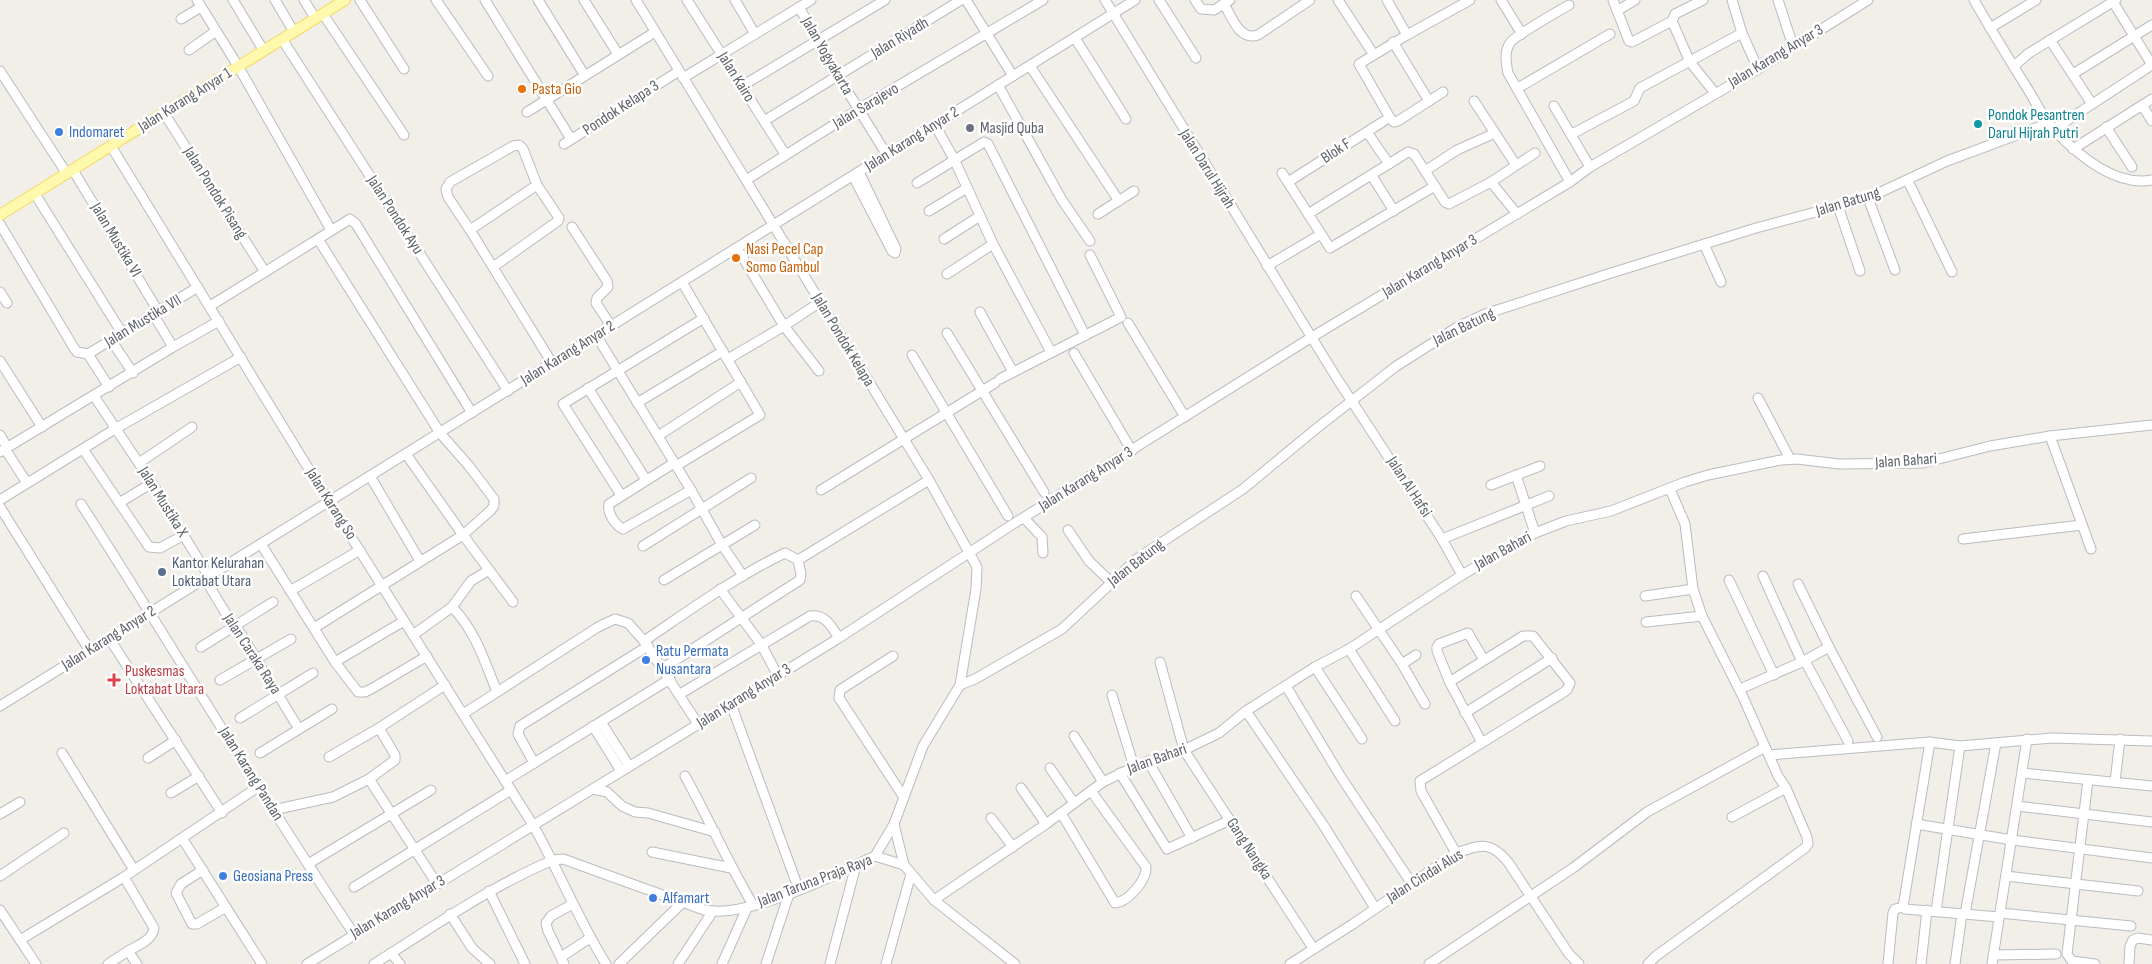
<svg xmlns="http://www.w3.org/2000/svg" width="2152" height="964" font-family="'Sofia Sans Condensed',sans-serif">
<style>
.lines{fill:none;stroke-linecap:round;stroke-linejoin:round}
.minor-casing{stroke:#b9bcc1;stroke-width:11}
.major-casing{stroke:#f5d75c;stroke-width:12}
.minor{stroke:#fff;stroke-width:9}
.major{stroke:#fff9ae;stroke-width:10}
.food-dot{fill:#e8710a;stroke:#fff;stroke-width:2}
.culture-dot{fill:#0f9aa8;stroke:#fff;stroke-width:2}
.worship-dot{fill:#6b7280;stroke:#fff;stroke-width:2}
.shop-dot{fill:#3f7fe0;stroke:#fff;stroke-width:2}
.service-dot{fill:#5c6f8a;stroke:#fff;stroke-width:2}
.health-dot{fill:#e0444e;stroke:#fff;stroke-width:2}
.labels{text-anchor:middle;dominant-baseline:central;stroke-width:5;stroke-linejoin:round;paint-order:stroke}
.street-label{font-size:16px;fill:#5e6268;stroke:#fff}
.food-label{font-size:16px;fill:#c56008;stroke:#fff;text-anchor:start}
.culture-label{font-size:16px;fill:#0d838f;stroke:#fff;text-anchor:start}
.worship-label{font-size:16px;fill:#5b616d;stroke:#fff;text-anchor:start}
.shop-label{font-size:16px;fill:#366cbe;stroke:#fff;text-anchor:start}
.service-label{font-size:16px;fill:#4e5e75;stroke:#fff;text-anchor:start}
.health-label{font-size:16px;fill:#be3a42;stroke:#fff;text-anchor:start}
</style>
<rect width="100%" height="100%" fill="#f1efe7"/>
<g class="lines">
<defs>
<g id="minor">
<path d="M197,0l41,66 93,164"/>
<path d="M233,0l31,51"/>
<path d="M275,0l19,32"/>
<path d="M304,0l11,18"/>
<path d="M360,0l44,69"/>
<path d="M436,0l52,76"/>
<path d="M485,0l86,139"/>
<path d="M538,0l44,71"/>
<path d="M584,0l32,51"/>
<path d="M636,0l293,480 48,87 -1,22 -16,96 -37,61 -29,78 -19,32"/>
<path d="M687,0l98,154"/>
<path d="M735,0l20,34"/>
<path d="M966,0l47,76"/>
<path d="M1105,0l231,377 106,162 20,36"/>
<path d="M1159,0l37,58"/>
<path d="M1195,0l6,9 13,1 16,-10"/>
<path d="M1338,0l36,55"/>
<path d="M1387,0l20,35 63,-35"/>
<path d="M1501,0l21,34"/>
<path d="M1613,0l16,41 3,1 40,-21"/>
<path d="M1703,0l-28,14 -3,7 18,41 25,31"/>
<path d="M1732,0l10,33 16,36"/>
<path d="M1778,0l15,46"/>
<path d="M1974,0c17,30 35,59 53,88 9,14 16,30 27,42 24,25 61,57 98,50"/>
<path d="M1224,4c8,13 15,37 34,31l52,-35"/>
<path d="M1569,5c-9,5 -56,32 -59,38 -6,9 -4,19 -2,30l62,109"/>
<path d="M799,7l39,69 49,79"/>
<path d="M1617,11l18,-11"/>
<path d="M323,14l81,121"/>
<path d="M181,19l20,-12"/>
<path d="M1990,28l46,-28"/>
<path d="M1407,35l-48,29 31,54 4,4 4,-1 45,-29"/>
<path d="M1075,38l51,81"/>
<path d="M282,39l226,352"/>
<path d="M2050,40l42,64"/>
<path d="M1393,42l36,59"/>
<path d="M189,50l27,-19"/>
<path d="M1030,66l89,135"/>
<path d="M2014,66l15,-13 87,-53"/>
<path d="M0,71l67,103"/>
<path d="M2073,74l79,-49"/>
<path d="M683,78l128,-78"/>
<path d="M998,85l64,115 28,41"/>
<path d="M742,86l143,-86"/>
<path d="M1518,88l92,-54"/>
<path d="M1474,101l42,64"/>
<path d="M2142,105l10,16"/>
<path d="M1554,106l36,61"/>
<path d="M527,112l128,-80"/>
<path d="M164,113l101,159"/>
<path d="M764,121l197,-121"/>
<path d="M935,125l19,34 39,85 58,108"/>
<path d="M2106,127l26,40"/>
<path d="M2054,129l98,-64 -39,-63"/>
<path d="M1367,132l22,32"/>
<path d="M1572,134l62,-33 6,-13 102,-55"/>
<path d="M564,144l115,-73"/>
<path d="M111,146l218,356 204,323c26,46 45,94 73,139"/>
<path d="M2073,149l79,-50"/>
<path d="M73,170l85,141"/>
<path d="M1425,171l32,-21 38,-17"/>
<path d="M1282,173l48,75 105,-62"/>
<path d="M853,176l39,75 3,2 1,-4 -37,-77"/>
<path d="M1372,176l22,35"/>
<path d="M746,180l113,-71 184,-109"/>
<path d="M1908,181l44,91"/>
<path d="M1288,182l96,-61"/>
<path d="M1491,182l26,32"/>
<path d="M917,183l67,-41 4,2 97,191"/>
<path d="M35,194l87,139"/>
<path d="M1868,198l27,72"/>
<path d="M1838,206l22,65"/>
<path d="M929,211l38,-23"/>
<path d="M1098,214l36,-23"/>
<path d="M1308,214l100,-62 6,2 31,48 4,2 42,-22 44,-29"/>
<path d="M0,224l74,124 3,4 11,2 21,33"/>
<path d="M572,227l35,54 1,6 -11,11 -1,5 15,23"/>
<path d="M470,230l67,-45"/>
<path d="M944,239l36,-23"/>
<path d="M1704,244l17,38"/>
<path d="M737,248l47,78 35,45"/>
<path d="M1267,266l54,-32"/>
<path d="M493,267l65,-46 1,-3 -22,-33 -14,-36 -4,-4 -6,1 -63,36 -4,7 2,8 22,33 82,133"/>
<path d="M947,274l46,-30"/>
<path d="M0,292l7,11"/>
<path d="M210,306l108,-67"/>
<path d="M980,312l33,60"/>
<path d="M153,314l20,33 46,-26"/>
<path d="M1128,323l57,94"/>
<path d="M947,333l97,159"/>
<path d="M596,335l95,155 31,55 21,31"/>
<path d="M111,340l22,33"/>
<path d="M1074,353l58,98"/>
<path d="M88,354l110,-67"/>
<path d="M912,355l96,161"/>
<path d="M728,359l56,-33 36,-24"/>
<path d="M0,361l42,66"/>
<path d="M1000,379l121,-62 -31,-62"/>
<path d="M588,388l58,92"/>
<path d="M94,396l58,87 57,94"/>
<path d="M1758,398l32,61"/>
<path d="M637,403l86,-52"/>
<path d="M0,435l7,12"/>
<path d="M658,436l83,-54"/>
<path d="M2050,436l41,113"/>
<path d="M5,449l22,34"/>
<path d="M83,449l66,98 11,1 24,-13"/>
<path d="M0,452l173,-105"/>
<path d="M406,454l57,81 50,67"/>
<path d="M139,463l53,-36"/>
<path d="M674,463l-65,41c-2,9 6,21 14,25l68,-39"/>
<path d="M676,466l84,-51 -78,-133"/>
<path d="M1516,475l19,58"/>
<path d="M370,476l50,85"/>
<path d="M1491,485l49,-19"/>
<path d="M1670,489l15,35 8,65 9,27 41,81 35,79 8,12 -54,29"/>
<path d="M821,490l174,-107"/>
<path d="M621,495l-58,-91 141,-86"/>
<path d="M0,500l115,-71 126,-72"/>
<path d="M119,503l33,-20"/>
<path d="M81,504c92,143 178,289 273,430"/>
<path d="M0,507l90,144"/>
<path d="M1024,518l18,19 1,16"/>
<path d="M1068,530l21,31 22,21"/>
<path d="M1442,539l107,-43"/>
<path d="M1963,539l119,-14"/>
<path d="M261,544l74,118 23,30h7l8,-4 54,-32"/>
<path d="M643,546l108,-68"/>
<path d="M1763,576l39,86"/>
<path d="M205,579l26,43 7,7 61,100"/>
<path d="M664,580l91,-55"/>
<path d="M1729,580l45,95"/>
<path d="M1798,584l31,63 48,90"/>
<path d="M720,589l41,55 16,30"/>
<path d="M290,591l70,-41"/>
<path d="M1356,596l46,68 23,40"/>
<path d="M1645,596l48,-7"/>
<path d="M452,607l19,-26 18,-11"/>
<path d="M1646,622l56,-6"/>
<path d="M314,628l149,-93 27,-24 4,-5v-7l-25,-33 -29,-33 -122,-194 32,-20 6,5 116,189"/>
<path d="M413,635l39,-28c23,23 33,55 45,85"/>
<path d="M109,638l113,175"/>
<path d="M201,647l72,-45"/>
<path d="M1349,649l46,72"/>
<path d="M893,656l-53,34 -1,8 64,98"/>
<path d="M1805,661l43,80"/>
<path d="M335,662l69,-41"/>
<path d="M1160,662l24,88 129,198"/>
<path d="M1402,664l14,-9"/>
<path d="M1315,667l47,72"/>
<path d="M663,668l137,-88 1,-6 -3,-14"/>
<path d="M220,680l71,-41"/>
<path d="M1450,683l-13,-32v-4l2,-3 29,-11 16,27"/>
<path d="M960,685l15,-6 87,-50 76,-71 105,-69 74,-61 78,-61 64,-41 26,-12 123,-40 148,-46 112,-30 79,-37 102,-38"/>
<path d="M1286,686l55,91 71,107"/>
<path d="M1740,689l62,-27 27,-15"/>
<path d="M680,694l130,-78c16,-2 21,10 29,22"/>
<path d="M1112,695l22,72"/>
<path d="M731,704l68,186"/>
<path d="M0,706l1135,-706"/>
<path d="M1246,711l78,115 51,82"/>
<path d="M1465,713l87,-55"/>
<path d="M463,714l135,-87 17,-8 13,4 16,18"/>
<path d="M240,718l73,-45"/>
<path d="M601,722l28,44"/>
<path d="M698,724l-54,-83c46,-31 91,-64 141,-88l13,7 131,-80"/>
<path d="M593,726l28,45"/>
<path d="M379,728l66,-43"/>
<path d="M1074,736l29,46"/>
<path d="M1930,742l-27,165 2,2 94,8"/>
<path d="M62,753l72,117"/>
<path d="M260,753l72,-44"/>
<path d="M1769,755l161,-13 30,4 92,-8 100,3"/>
<path d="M329,757l50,-29 16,27v5l-26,19 68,105"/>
<path d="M148,758l28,-18"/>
<path d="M1148,761l44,77"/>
<path d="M534,763l-16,-29 2,-8 128,-80"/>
<path d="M1050,768l24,35"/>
<path d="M1120,773l47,76 63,-29"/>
<path d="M2022,773l130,13"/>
<path d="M685,776c24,43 43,87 68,129"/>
<path d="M2088,780l-21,174 5,7 23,3"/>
<path d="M505,781l165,-102"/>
<path d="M2115,782l5,-43"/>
<path d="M1021,788l25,36"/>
<path d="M593,789l14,3 15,14 13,6 13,1 67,19"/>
<path d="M171,793l28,-17"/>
<path d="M2017,806l135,16"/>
<path d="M273,810l60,-13 36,-18"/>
<path d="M1061,813l54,90c13,-1 32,-23 31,-36l-55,-76"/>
<path d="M0,814l20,-12"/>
<path d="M991,818l22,29"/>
<path d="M894,824l10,41"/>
<path d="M1916,824l96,16 140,18"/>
<path d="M182,838l80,126"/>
<path d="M652,852l79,16"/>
<path d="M1456,853l-35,-62 -1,-10 141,-87 6,-4 3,-7 -37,-47h-10l-72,45 -1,2 32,60"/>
<path d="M308,864l123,-74"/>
<path d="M203,870l-22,14 -5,9 16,31h5l29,-17"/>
<path d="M0,876l64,-43"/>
<path d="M2006,876l132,15"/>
<path d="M354,887l157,-97"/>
<path d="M489,891l36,73"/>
<path d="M934,900l112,-76 57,-42 31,-15 50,-17 35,-17 27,-22 69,-44 34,-18 113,-74 73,-42 31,-12 45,-10 74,-29 23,-7 73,-15 16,-1 42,5 84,-1 67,-17 60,-10 102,-11"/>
<path d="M0,910l36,54"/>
<path d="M1936,911l24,-165"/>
<path d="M2000,913l131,13"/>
<path d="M450,914l22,34 18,16"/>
<path d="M1965,914l31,-171"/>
<path d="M20,940l104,-63"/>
<path d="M391,953l9,11"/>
<path d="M1993,955l63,-1"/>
<path d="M561,957l29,-19"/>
<path d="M108,964l20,-13"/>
<path d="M137,964l-9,-13c9,-5 25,-11 26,-23l-30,-51 134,-90"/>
<path d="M307,964l532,-326 171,-112 302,-189 258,-155 20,-15 168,-98 110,-69"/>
<path d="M374,964c59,-37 115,-77 179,-104l10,-1 141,51c44,9 130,-35 171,-54l29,9 30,35 81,64"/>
<path d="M564,964l-16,-33 -2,-8 5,-7 22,-12"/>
<path d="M619,964l64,-62"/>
<path d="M678,964l35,-53"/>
<path d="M722,964l25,-56"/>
<path d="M766,964l23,-70"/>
<path d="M830,964l26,-99"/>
<path d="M886,964l25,-90"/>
<path d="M1290,964l63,-40 103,-71c24,-8 34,-13 52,9l61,92 10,10"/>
<path d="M1429,964l144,-96 74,-56 118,-65"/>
<path d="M1648,964l8,-8 149,-108 3,-4 -1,-7 -21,-49"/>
<path d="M1888,964l5,-51 2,-4 8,-2"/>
<path d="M1921,964l6,-54"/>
<path d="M1955,964l7,-50"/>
<path d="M1992,964l35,-225"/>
<path d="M2129,964l1,-18 3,-6 5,-2 14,2"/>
</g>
<path id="major" d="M0,215l345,-215"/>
</defs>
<!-- minor casing -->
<use href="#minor" class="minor-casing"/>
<!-- major casing -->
<use href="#major" class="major-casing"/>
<!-- minor -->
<use href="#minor" class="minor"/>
<!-- major -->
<use href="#major" class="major"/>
</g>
<!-- markers -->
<g class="food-dot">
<circle cx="522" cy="89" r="5"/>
<circle cx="736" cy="258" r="5"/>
</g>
<circle class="culture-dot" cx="1978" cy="124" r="5"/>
<circle class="worship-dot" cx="970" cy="128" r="5"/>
<g class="shop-dot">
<circle cx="59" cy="132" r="5"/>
<circle cx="646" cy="660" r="5"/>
<circle cx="223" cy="876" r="5"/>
<circle cx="653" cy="898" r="5"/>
</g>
<circle class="service-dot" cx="162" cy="572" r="5"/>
<path class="health-dot" d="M111.5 672.5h5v5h5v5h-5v5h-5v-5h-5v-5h5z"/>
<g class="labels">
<!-- street labels -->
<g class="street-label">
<text transform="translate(900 38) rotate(-31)">Jalan Riyadh</text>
<text transform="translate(827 56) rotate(60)">Jalan Yogyakarta</text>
<text transform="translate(1776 56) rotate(-31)">Jalan Karang Anyar 3</text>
<text transform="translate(736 77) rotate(58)">Jalan Kairo</text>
<text transform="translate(185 100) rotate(-32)">Jalan Karang Anyar 1</text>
<text transform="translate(866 106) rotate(-31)">Jalan Sarajevo</text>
<text transform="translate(621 108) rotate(-33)">Pondok Kelapa 3</text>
<text transform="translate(912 139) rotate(-32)">Jalan Karang Anyar 2</text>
<text transform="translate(1336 151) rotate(-33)">Blok F</text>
<text transform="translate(1207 169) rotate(58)">Jalan Darul Hijrah</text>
<text transform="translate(215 193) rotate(58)">Jalan Pondok Pisang</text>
<text transform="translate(1848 202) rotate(-17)">Jalan Batung</text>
<text transform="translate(395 215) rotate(57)">Jalan Pondok Ayu</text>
<text transform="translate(116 240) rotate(59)">Jalan Mustika VI</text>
<text transform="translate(1430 266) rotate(-31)">Jalan Karang Anyar 3</text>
<text transform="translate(143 321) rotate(-31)">Jalan Mustika VII</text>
<text transform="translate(1464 327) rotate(-26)">Jalan Batung</text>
<text transform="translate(843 340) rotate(59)">Jalan Pondok Kelapa</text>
<text transform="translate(568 353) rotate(-32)">Jalan Karang Anyar 2</text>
<text transform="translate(1906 461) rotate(-4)">Jalan Bahari</text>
<text transform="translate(1086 479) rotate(-32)">Jalan Karang Anyar 3</text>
<text transform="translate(1409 487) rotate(57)">Jalan Al Hafsi</text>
<text transform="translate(163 502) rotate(58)">Jalan Mustika X</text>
<text transform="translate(331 504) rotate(58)">Jalan Karang So</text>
<text transform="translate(1503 551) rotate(-29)">Jalan Bahari</text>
<text transform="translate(1136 563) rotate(-38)">Jalan Batung</text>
<text transform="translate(109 638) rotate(-32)">Jalan Karang Anyar 2</text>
<text transform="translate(252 654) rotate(57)">Jalan Caraka Raya</text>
<text transform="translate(744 696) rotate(-32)">Jalan Karang Anyar 3</text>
<text transform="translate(1157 759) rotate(-20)">Jalan Bahari</text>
<text transform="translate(251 774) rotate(58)">Jalan Karang Pandan</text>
<text transform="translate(1249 849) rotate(57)">Gang Nangka</text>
<text transform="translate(1425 876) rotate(-32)">Jalan Cindai Alus</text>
<text transform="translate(815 881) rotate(-21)">Jalan Taruna Praja Raya</text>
<text transform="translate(398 907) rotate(-31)">Jalan Karang Anyar 3</text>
</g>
<!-- food labels -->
<g class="food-label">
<text x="532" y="89">Pasta Gio</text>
<text x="746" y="249">Nasi Pecel Cap<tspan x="746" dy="18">Somo Gambul</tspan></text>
</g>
<!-- culture labels -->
<g class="culture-label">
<text x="1988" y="115">Pondok Pesantren<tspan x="1988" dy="18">Darul Hijrah Putri</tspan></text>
</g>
<!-- worship labels -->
<g class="worship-label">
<text x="980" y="128">Masjid Quba</text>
</g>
<!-- shop labels -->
<g class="shop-label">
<text x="69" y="132">Indomaret</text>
<text x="656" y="651">Ratu Permata<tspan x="656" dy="18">Nusantara</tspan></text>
<text x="233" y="876">Geosiana Press</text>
<text x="663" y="898">Alfamart</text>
</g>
<!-- service labels -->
<g class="service-label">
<text x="172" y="563">Kantor Kelurahan<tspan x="172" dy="18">Loktabat Utara</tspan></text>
</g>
<!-- health labels -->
<g class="health-label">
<text x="125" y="671">Puskesmas<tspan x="125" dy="18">Loktabat Utara</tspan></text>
</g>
</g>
</svg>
